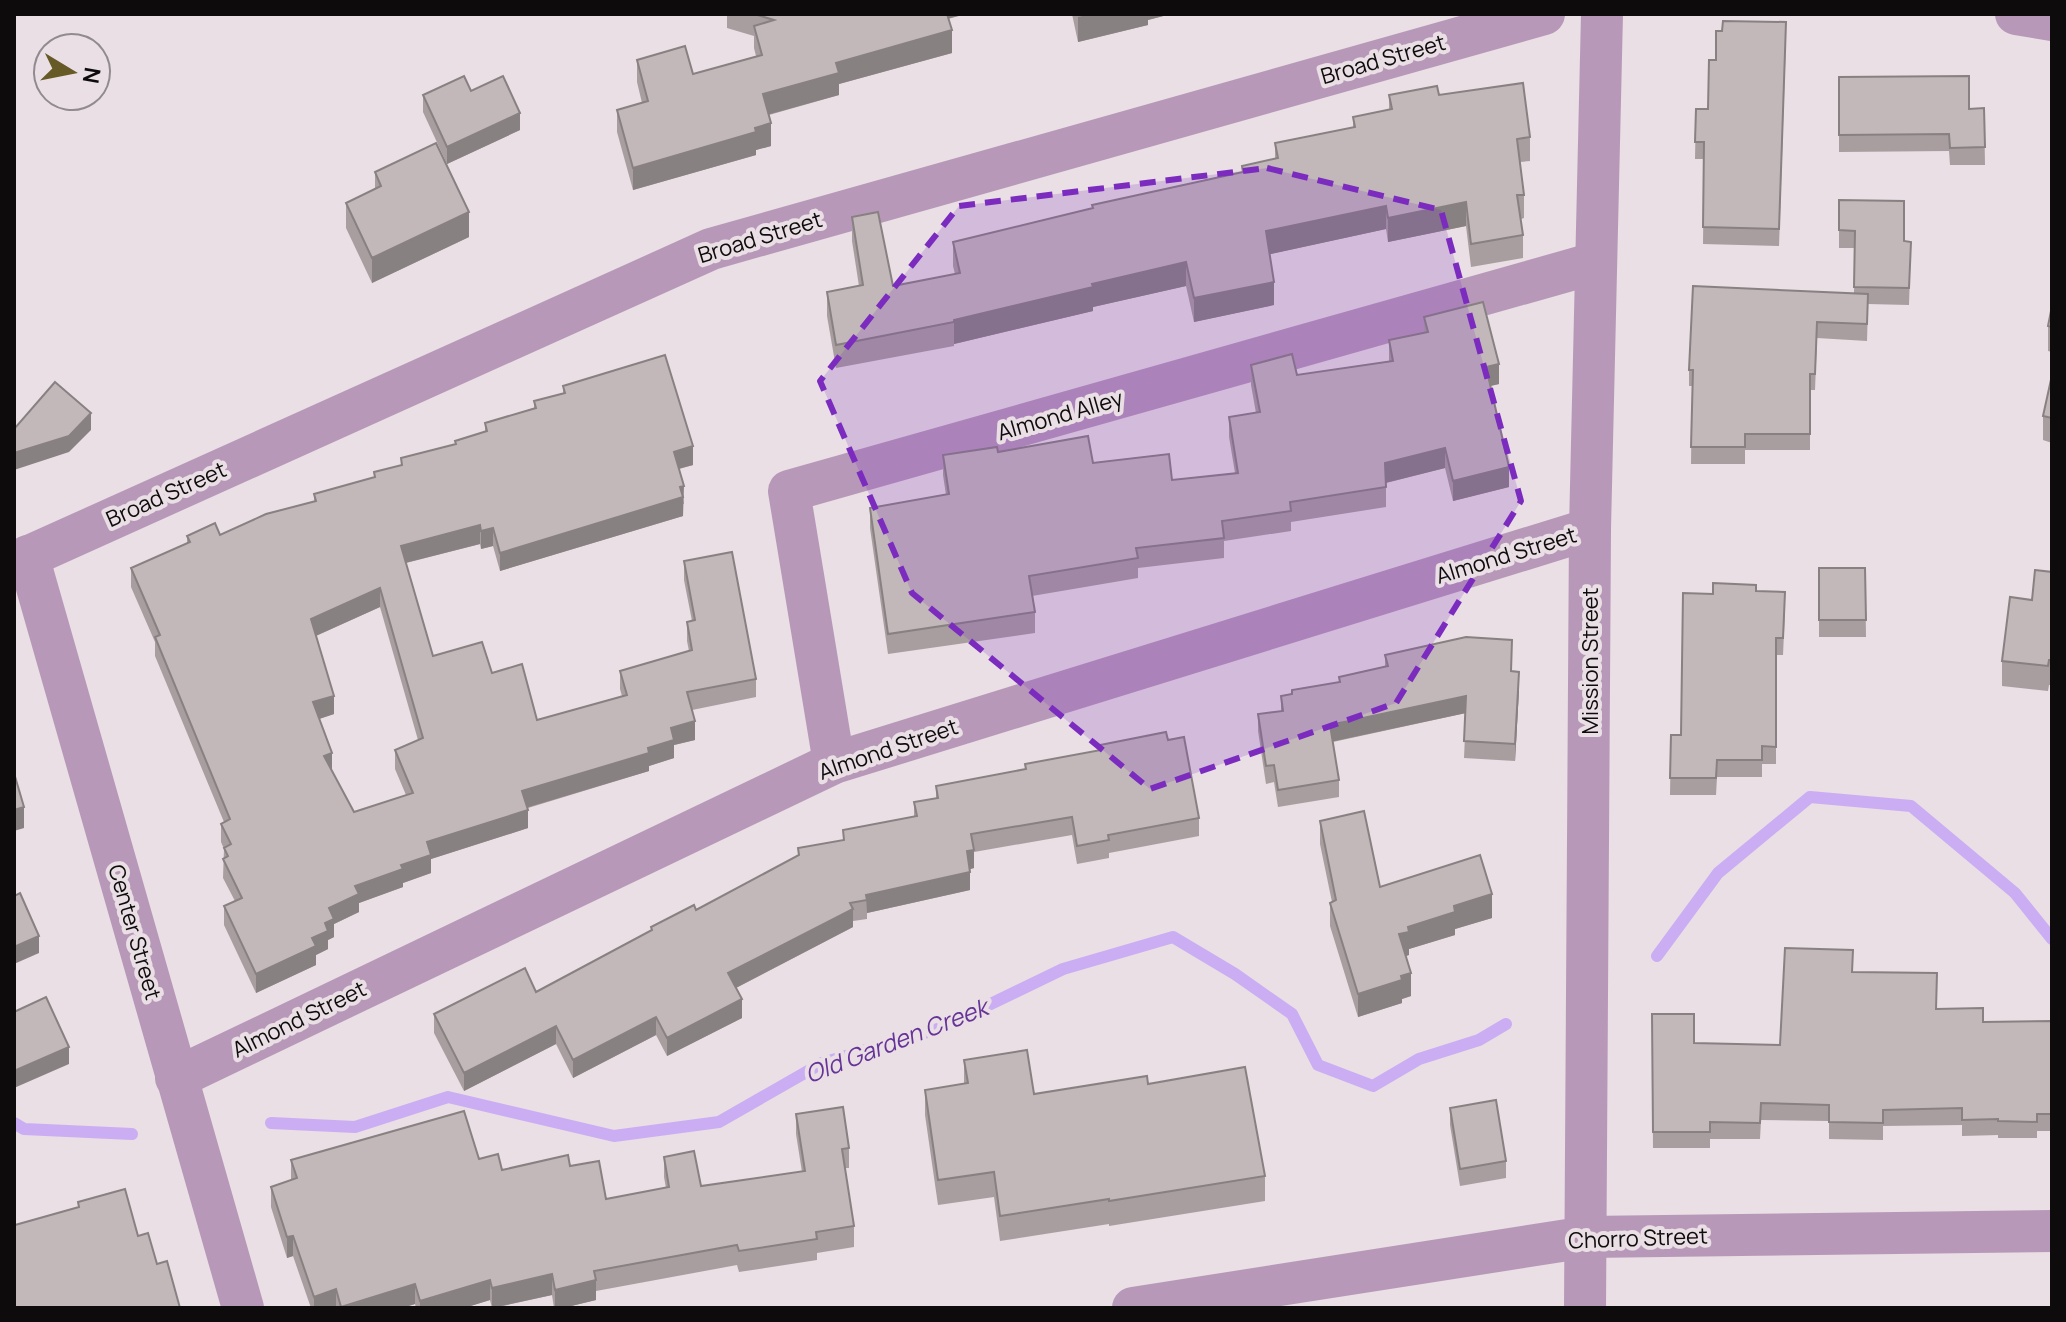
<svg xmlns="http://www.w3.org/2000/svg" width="2066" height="1322" font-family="Manrope,sans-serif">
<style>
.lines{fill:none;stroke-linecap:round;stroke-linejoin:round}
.stream{stroke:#cbadf4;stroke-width:12}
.minor{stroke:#b898b9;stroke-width:42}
.wall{fill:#a89e9f;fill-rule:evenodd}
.shaded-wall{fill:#888182}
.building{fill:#c3b8b9;stroke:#888182;stroke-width:2;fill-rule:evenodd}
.marked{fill:#7b2cbf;fill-opacity:0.2;stroke:#7b2cbf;stroke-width:6;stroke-dasharray:16 10;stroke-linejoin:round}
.labels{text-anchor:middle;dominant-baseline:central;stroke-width:8;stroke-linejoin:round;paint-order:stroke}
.street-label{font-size:22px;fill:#0e0b0c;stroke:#e9dfe4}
.water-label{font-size:24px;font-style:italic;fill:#663398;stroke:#e9dfe4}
</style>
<rect width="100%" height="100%" fill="#e9dfe4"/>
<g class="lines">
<!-- stream -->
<g class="stream">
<path d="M1657,956l61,-83 92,-76 101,9 104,87 37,46"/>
<path d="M14,1123l10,6 108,5"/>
<path d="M271,1123l84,4 93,-30 166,39 105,-14 103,-59 119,-35 122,-59 110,-32 62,37 57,40 26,51 55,21 46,-27 60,-19 27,-16"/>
</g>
<!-- minor -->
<g class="minor">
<path d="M2016,14l36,6"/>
<path d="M28,556l215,752"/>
<path d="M14,563l697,-314 833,-235"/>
<path d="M834,763l-45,-272 806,-228"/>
<path d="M176,1078l658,-315 756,-234"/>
<path d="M1133,1308l454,-71 465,-6"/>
<path d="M1585,1308l5,-779 12,-515"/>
</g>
</g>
<!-- wall -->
<g class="wall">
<path d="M727,14h239l-18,5 4,34 -113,31v11l-70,20 2,31 -15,4v5l-123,35 -16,-58v-22l25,-7 -5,-21v-22l56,14 63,-18 -2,-8v-12l-27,-8z"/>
<path d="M1072,14h99l-23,6v5l-70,17z"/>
<path d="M1722,31l64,8 -7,207 -76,-2 1,-85h-9l1,-50h12l8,-49z"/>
<path d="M1839,77l130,32 15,-1 1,57h-35l-1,-14 -110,1z"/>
<path d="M471,91l49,39 -73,34 -24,-52v-17z"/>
<path d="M1389,95h50l91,42v24l-10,1 4,33v23l-3,1 2,16v23l-52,9 -5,-41 -78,16 -2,-13 -116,25 4,51 -80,17 -8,-36 -93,21v4l-139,33v2l-118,22 -9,-52v-24l32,-6 -7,-45v-24l41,69 62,-12 -2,-8v-24l289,-70v-6l33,-7v-16l78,-16v-10l36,-7z"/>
<path d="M375,172l94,65 -97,46 -26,-55v-25l29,-14z"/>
<path d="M1839,200l65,41 7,1 -2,63 -41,-1 -1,37 -50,-3 -2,52h-5v60h-65v14h-54l1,-78h-3v-16l165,-77 1,-45h-16z"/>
<path d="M2052,306v46l-4,-1v-25z"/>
<path d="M1424,317l75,67 -9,2 19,101 -56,14 -8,-33 -59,15v24l-95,15v9l-67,10v17l-86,10v10l-106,18 3,16v21l-147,21 -18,-126v-20l76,-13 -3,-20v-20l55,-3 95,11 79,17 63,-7 -6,-36v-20l27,-4 -5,-28v-20l46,10 92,-13v-22l35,-7z"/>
<path d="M2052,375v68l-9,-3v-24z"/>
<path d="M563,386l130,79 -14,4 5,35h-1v12l-183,55 -7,-25 -12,3 -1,-5 -74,19 27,93 59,17 45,47 85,-24 -2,-7v-18l69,-20 -2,-10v-19l5,-1 -8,-41v-19l72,118v18l-64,13 3,30 -21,5v13l-25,8v5l-121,37v20l-97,31v14l-28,10v4l-44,16v9l-25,12v13l-6,3v9l-12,6v10l-60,28 -32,-68v-19l11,-5 -12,-23 1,-29 -3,-7v-18l3,-2 -69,-166v-14l-24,-55v-19l56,-24v-8l33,-1 94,-34v-7l60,-17v-5l27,-6v-8l54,-13v-4l30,-9v-9l49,-15v-7l29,-8zM380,607l38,133 -23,10v19l11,26 -52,17 -22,-41 -13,-52 15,-5 -18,-78z"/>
<path d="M1819,568h46l1,69h-47z"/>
<path d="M2052,572v113h-3l-1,6 -46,-5v-25l30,-61z"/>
<path d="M1756,591l29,19 -2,45h-7v109h-14v13h-45l-1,18h-46l1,-60h10l32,-141z"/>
<path d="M1385,655l127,16 7,18 -4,72 -51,-3 2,-45 -133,29 6,38v17l-61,10 -4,-25 -8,2 -8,-53v-17l23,-3v-15l58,-14v-5l46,-10z"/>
<path d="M1168,740l31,78v18l-90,17v5l-32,6 -5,-29 -98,17v16l-4,1v21l-103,23v6l-14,2v6l-117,61 6,30 -75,38 -11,-21 -83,43 -17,-34 -92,47 -30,-58v-19l102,-22 115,-61v-4l45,-17 102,-54v-8l45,-8v-10l71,-13v-15l22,-4v-12l89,-17v-5l75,-14v-5z"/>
<path d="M1320,821l60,66 112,31 -37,11v6l-46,14v6l-3,1 5,40 -9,3v4l-44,14 -28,-91v-23l2,-1 -12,-58z"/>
<path d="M1853,972l84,37 46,13 69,-1v110h-15v7h-39v-3l-36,1v-11l-79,1v14l-54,-1v-18l-68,-1 -1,19h-50v9h-57l-1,-134 42,29 86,2z"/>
<path d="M964,1060l70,34 114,-10 117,92v25l-156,25v-2l-109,17 -6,-44 -56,8 -13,-90v-25l39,-6z"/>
<path d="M1450,1108l56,53v17l-46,8 -10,-61z"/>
<path d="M796,1114l53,34v20h-4l9,58v21l-37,6v7l-78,12 -2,-7 -141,26v9l-33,8h-9l-2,-13 -58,13h-2l-2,-8 -26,8h-48l-1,-4 -13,4h-91l-18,-52 -6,2 -16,-51v-20l20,-7v-20l188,-1 23,11 68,-4 36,33 60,-11 -2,-11v-20l37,29 101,-14 -6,-38z"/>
</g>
<!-- shaded-wall -->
<g class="shaded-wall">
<path d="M942,14h24l-24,6z"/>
<path d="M1091,14h80l-23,6v5l-70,17v-25z"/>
<path d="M952,30v23l-113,31v11l-76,21v-22l73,-31z"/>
<path d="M520,113v17l-73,34v-17z"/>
<path d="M771,123v23l-15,4v5l-123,35v-22z"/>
<path d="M1466,202v24l-78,16v-24z"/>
<path d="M1386,206v23l-120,26v-24z"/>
<path d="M469,212v25l-97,46v-25z"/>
<path d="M1186,262v24l-93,21v4l-139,33v-24l138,-36z"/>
<path d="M1274,282v23l-80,17v-24z"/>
<path d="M1499,364v20l-13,3v-20z"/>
<path d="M91,413v17l-22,22 -55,18v-17z"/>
<path d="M693,446v19l-19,5v-18z"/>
<path d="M1445,448v20l-60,15v-20z"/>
<path d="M1509,467v20l-56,14v-20z"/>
<path d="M684,486l-1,30 -183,55v-18z"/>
<path d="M480,525v19l-79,20v-18z"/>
<path d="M493,528v18l-12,3v-18z"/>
<path d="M380,588v19l-69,31v-19z"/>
<path d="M1519,672v17l-4,72v-17z"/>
<path d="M334,696v18l-21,7v-19z"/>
<path d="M1466,696v17l-136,29v-17z"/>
<path d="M695,721v19l-21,5v13l-25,8v5l-127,38v-18l149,-63z"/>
<path d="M332,753v18l-8,-15z"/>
<path d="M24,807v21l-10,3v-21z"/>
<path d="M528,810v18l-97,31v14l-28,10v4l-44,16v9l-25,12v13l-6,3v9l-12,6v10l-60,28v-19l56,-36 17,-30 26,-22 46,-21 26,-23z"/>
<path d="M974,850v18l-7,2v-19z"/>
<path d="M970,872v18l-103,23 -1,-18z"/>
<path d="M1492,894v24l-37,11v6l-46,14v6l-10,3v-24l9,-7 46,-21z"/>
<path d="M853,909v18l-125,65v-19z"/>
<path d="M39,936v17l-25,11v-17z"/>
<path d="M1411,973v23l-9,3v4l-44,14v-23z"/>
<path d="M742,999v19l-75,38v-18z"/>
<path d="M656,1017v18l-83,43v-18z"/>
<path d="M556,1026v18l-92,47v-18z"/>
<path d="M69,1047v17l-55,24v-17z"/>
<path d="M293,1236v20l-6,2v-21z"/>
<path d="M552,1274v21l-60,13v-20z"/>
<path d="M490,1280v20l-26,8h-44v-7z"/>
<path d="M596,1280v20l-33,8h-8v-18z"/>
<path d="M415,1284v20l-13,4h-61z"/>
<path d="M336,1289v19h-22v-11z"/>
</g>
<!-- building -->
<g class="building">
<path d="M754,14h193l5,16 -116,33 3,10 -76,21 8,29 -16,5 1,4 -123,36 -16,-58 31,-9 -11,-41 48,-14 8,28 69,-19 -8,-29 20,-6z"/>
<path d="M1723,21l63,1 -7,207 -76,-2 1,-85h-9l1,-33h12l1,-49h7v-29h6z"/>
<path d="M464,76l7,15 32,-15 17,37 -73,34 -24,-52z"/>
<path d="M1969,76v33l15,-1 1,39 -35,1 -1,-14 -110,1v-58z"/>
<path d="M1523,83l7,54 -13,2 7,56h-7l6,40 -52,9 -5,-42 -78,16 -2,-12 -120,25 8,51 -80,16 -8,-36 -94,22 1,3 -139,33v2l-118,23 -9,-53 36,-7 -11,-68 26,-5 15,74 67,-13 -7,-31 140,-34 -1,-3 151,-33 -1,-6 36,-8 -3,-15 80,-16 -2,-10 39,-8 -3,-14 48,-9 2,9z"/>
<path d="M436,143l33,69 -97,46 -26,-55 35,-17 -6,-14z"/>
<path d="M1839,200l65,1v40l7,1 -2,46 -55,-1 1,-56 -16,-1z"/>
<path d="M1693,286l175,8 -1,30 -50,-2 -2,52h-5v60h-65v13h-54l2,-77h-4z"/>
<path d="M1483,302l16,62 -13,3 23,100 -56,14 -8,-33 -60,15 1,24 -96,15 1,9 -69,10 2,17 -88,10 2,10 -109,18 6,36 -147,22 -18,-126 79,-14 -6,-39 54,-8 1,5 90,-16 5,27 76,-9 3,26 66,-7 -9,-56 31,-5 -9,-47 41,-11 5,21 96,-14 -4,-21 39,-8 -4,-15z"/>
<path d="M2052,306v21l-4,-1z"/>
<path d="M665,355l28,91 -19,6 10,34 -4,1 3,10 -183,56 -7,-25 -12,3 -1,-6 -79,21 32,110 49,-14 10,31 30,-9 15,56 90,-25 -7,-24 72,-21 -5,-28 8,-2 -11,-59 48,-9 24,127 -69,13 8,29 -24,7 3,12 -26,8 1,5 -127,38 6,19 -101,32 4,13 -30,10 2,4 -48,17 4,8 -30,14 5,11 -9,4 3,8 -16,7 4,8 -60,28 -32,-68 18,-8 -19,-39 5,-3 -4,-8 7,-4 -10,-20 9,-5 -75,-182 5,-2 -29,-67 59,-26 -3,-6 28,-13 5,12 46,-21 50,-13 -2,-7 61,-17 -1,-5 28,-7 -1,-7 55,-14 -1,-3 32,-10 -2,-8 51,-15 -2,-7 31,-8 -2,-7zM380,588l43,150 -28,12 18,43 -59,19 -30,-56 8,-3 -19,-51 21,-6 -23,-77z"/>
<path d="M2052,375v43l-9,-2z"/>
<path d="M55,382l36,31 -22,23 -55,17v-24z"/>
<path d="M1819,568h46l1,52h-47z"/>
<path d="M2035,570l17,2v88h-3l-1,6 -46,-5 8,-64 22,3z"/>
<path d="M1713,583l43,2v6l29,1 -2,46h-7v109l-14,-1v14h-45l-1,18h-46l1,-43h10l2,-142 30,1z"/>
<path d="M1466,637l46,3 -1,31 8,1 -4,72 -51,-3 2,-45 -136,29 9,55 -61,10 -4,-25 -8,1 -8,-52 25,-3 -2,-15 11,-2v-4l48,-8 -1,-5 49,-11 -3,-11z"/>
<path d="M1166,732l2,8 16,-3 15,81 -91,17 1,5 -32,6 -5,-29 -101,17 3,16 -7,1 3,21 -104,23 1,5 -17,3 3,6 -125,64 14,26 -75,39 -11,-21 -83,43 -17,-34 -92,47 -30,-59 91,-46 11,24 116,-62 -1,-3 43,-22 2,5 103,-55 -1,-7 46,-8 -1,-10 74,-14 -3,-14 24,-4 -2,-12 90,-17 -1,-5 76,-14 -1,-5z"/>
<path d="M14,773l10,34 -10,3z"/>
<path d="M1364,811l16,76 100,-32 12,39 -38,12 1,6 -47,15 1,5 -10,2 12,39 -10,3 1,4 -44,14 -28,-91 6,-3 -16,-79z"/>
<path d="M20,893l19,43 -25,11v-51z"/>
<path d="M1785,948l68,2 -1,22 85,1 -1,36 47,-1v14l69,-1v93h-15v8l-39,-1v-2l-36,1v-12l-79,2v13l-54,-1v-17l-68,-2 -1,20 -50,-1v10h-57l-1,-118h42v29l86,2z"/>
<path d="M46,997l23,50 -55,24v-59z"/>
<path d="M1027,1050l7,44 113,-18 1,8 97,-17 20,109 -156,25v-2l-109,17 -6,-44 -56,8 -13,-90 43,-7 -4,-23z"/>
<path d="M1496,1100l10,61 -46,8 -10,-61z"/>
<path d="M843,1107l6,41 -7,1 12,77 -38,6 1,7 -78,12 -2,-6 -143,26 2,9 -41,10 -3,-16 -60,14 -2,-8 -70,21 -5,-17 -74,23 -5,-18 -22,8 -21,-61 -6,1 -16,-50 26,-9 -6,-18 173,-49 15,48 19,-5 4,16 66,-15 2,11 29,-5 7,38 63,-12 -5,-30 30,-6 7,35 104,-15 -9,-57z"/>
<path d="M125,1189l13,47 10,-3 9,31 10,-3 13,47h-166v-85l1,2 64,-18 -1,-5z"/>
</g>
<!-- marked area -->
<path class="marked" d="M1267,168l174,42 80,291 -125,202 -246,86 -238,-196 -92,-212 139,-175z"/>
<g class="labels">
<!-- street labels -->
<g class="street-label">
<text transform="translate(1383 59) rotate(-16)">Broad Street</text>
<text transform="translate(760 237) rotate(-17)">Broad Street</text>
<text transform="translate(1060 415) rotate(-16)">Almond Alley</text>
<text transform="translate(166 494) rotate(-24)">Broad Street</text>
<text transform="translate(1506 555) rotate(-17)">Almond Street</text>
<text transform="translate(1590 661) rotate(-90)">Mission Street</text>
<text transform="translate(888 749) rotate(-19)">Almond Street</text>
<text transform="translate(135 932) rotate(74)">Center Street</text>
<text transform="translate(299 1019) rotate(-26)">Almond Street</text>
<text transform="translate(1638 1238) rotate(-2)">Chorro Street</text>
</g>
<!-- water labels -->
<g class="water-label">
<text transform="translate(896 1040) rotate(-21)">Old Garden Creek</text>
</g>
</g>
<!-- border -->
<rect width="2066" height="1322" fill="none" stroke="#0e0b0c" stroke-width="32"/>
<!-- north arrow -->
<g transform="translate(72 72) rotate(100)"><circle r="38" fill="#e9dfe4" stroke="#918a8e" stroke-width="2"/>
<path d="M0-6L14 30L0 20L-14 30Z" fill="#665a27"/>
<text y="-12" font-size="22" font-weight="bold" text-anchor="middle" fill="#0e0b0c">N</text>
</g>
</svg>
